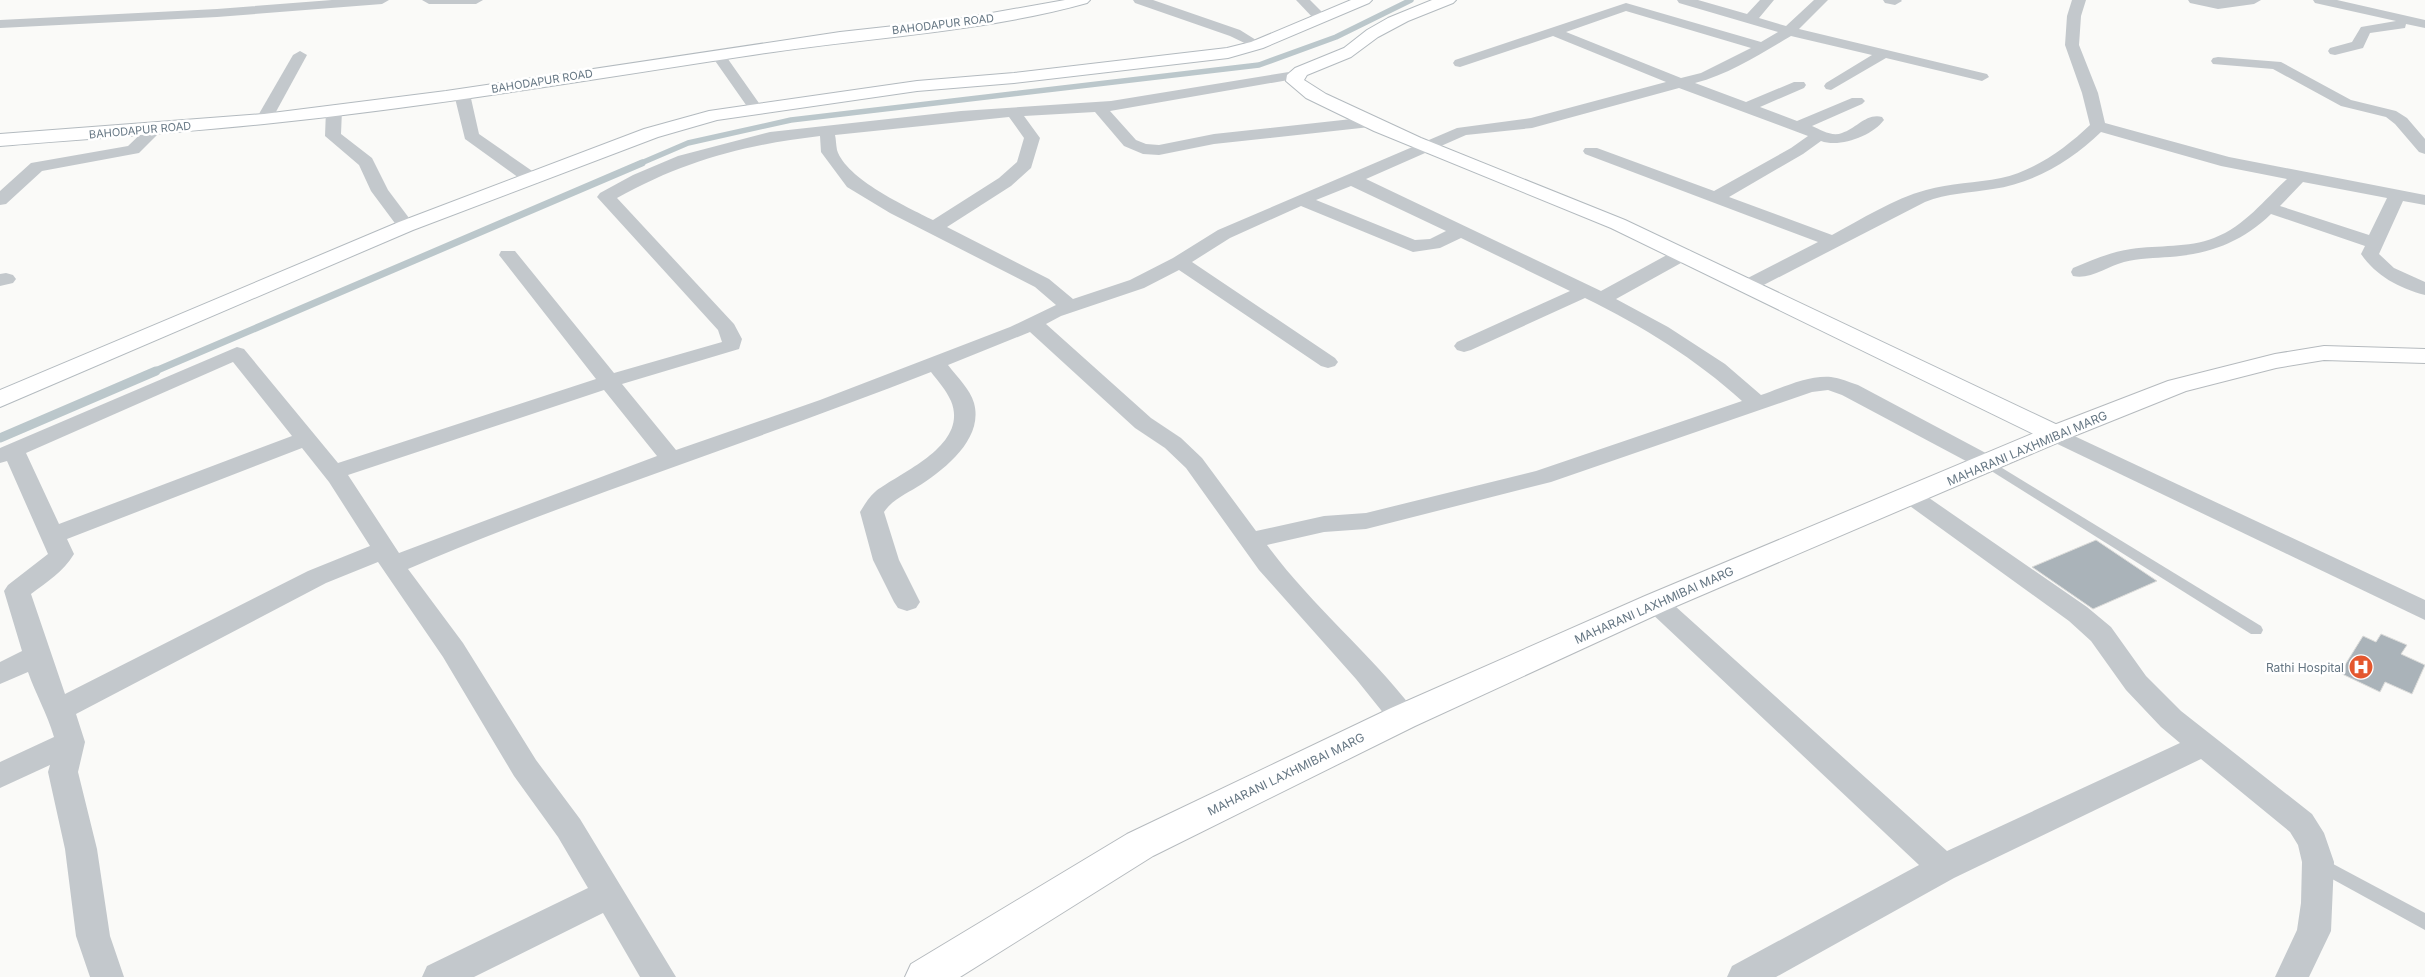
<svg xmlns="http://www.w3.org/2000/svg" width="2425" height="977" font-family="Inter,sans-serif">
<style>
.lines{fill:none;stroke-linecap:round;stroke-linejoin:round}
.stream-far2{stroke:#bbc7cb;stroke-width:5.5}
.stream-far1{stroke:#bbc7cb;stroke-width:7}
.stream{stroke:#bbc7cb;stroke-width:9}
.building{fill:#aab3b9;stroke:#dcdcda}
.secondary-casing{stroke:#b3babf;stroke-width:2}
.primary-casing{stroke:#b5babe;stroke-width:2}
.lane{fill:#c3c8cc;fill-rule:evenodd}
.street{fill:#c3c8cc;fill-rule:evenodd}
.secondary{fill:#fff;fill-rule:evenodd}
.primary{fill:#fff;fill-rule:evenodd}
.labels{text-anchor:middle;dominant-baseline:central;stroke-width:5;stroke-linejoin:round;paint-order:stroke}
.far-street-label{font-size:11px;fill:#657683;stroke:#fff}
.street-label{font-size:12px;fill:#657683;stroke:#fff}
.poi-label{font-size:12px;fill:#657683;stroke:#fff;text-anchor:end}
</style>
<rect width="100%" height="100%" fill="#fafaf8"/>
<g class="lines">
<!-- stream-far2 -->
<path class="stream-far2" d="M639,164l49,-21 103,-23 468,-55 77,-28 75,-37"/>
<!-- stream-far1 -->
<path class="stream-far1" d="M153,372l489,-209"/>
<!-- stream -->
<path class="stream" d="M0,438l156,-67"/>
</g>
<!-- building -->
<g class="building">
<path d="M2096,540l61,41 -64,28 -61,-42z"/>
<path d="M2381,634l26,11 -6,9 24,11 -13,29 -27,-12 -5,10 -40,-19 23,-37 13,6z"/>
</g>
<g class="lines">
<defs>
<g id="secondary">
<path d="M1065,0h25l-3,3c-104,29 -214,34 -321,50 -167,25 -334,54 -502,71 -88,9 -176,15 -264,22v-12l264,-20 182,-23 394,-59 118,-13z"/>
<path d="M1351,0h21l-3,3 -106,45 -35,10 -214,25 -97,8 -200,29 -59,17 -245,93 -413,177v-17l399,-168 245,-93 65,-18 208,-30 97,-8 213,-25 24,-6z"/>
<path d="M1432,0h24l-3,3 -45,18 -30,16 -27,20 -44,18 -3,5 22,14 95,44 204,82 439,208 4,6 -4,6 -9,2 -9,-2 -435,-212 -237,-97 -68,-33 -20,-17 1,-6 8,-7 49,-20 23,-18 21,-12z"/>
</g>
<path id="primary" d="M2324,346l101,3v14l-101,-3 -48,8 -90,23 -122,49 -397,170 -252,116 -262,130 -193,121h-55l6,-13 216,-130 264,-126 254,-112 401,-168 122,-47 107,-27z"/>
</defs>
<!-- secondary casing -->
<use href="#secondary" class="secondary-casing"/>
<!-- primary casing -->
<use href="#primary" class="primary-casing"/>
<!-- lane -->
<g class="lane">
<path d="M1989,460l272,166 2,4 -2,4h-10l-266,-167 -2,-3z"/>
<path d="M2320,857l105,56v17l-111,-61 -2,-5 2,-5z"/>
</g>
<!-- street -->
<g class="street">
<path d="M332,0h57l-7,4 -165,13 -217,11v-8l217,-11z"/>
<path d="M422,0h61l-7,4h-47z"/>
<path d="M1133,0h20l87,30 24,15 -7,4 -27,-13 -95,-33z"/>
<path d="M1296,0h14l17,17 -7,4 -5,-1z"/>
<path d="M1677,0h21l49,14 13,-14h14l-15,18 27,8 28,-26h14l-29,29 188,45 2,3 -7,4 -96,-23 -55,32 -5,-1 -2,-3 2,-3 46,-28 -81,-19c-31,18 -61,38 -96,47l51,19 48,-20h10l2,3 -2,3 -44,19 37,14 55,-23h10l3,3 -3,3 -50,22c9,4 20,11 30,7 14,-4 24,-20 40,-16l2,3c-12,16 -44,28 -63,21l-18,13 -74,43 103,38c30,-16 61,-36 94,-45 24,-7 50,-7 75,-12 33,-7 65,-30 89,-53l-8,-32 -17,-48 2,-29 5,-16h14l-5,16 -2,29 19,48 7,30 124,34 196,38v10l-22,-4 -24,53 15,14 31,14v13c-26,-7 -49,-19 -64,-41l4,-8 -94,-32c-29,28 -61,40 -101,43 -15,1 -31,1 -46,5 -16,4 -34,18 -51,14l-2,-4 2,-4c19,-8 38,-16 58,-19 28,-4 57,-1 83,-11 31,-12 50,-38 73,-59l-66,-13 -120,-34c-29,28 -66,51 -108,57 -23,4 -46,4 -68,13l-171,88h-14l-3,-4 3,-4 78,-40 -233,-88 -2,-3 2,-3h12l117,43 77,-43 17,-12 -129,-48 -147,40 -66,7 -100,44 235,112 75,-41h14l2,4 -2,4 -74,41 52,28 57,37 36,31c21,-7 47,-20 70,-18 9,1 18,5 27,8l139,74 4,5 -4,5 -8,2 -8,-2 -139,-74 -14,-5 -16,2 -261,90 -185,47 -42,3 -57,13c43,59 101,106 146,164l4,8 -4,8 -10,3 -10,-3 -37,-46 -97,-109 -73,-102 -21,-20 -30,-20 -105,-96 -82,33c9,12 22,24 26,38 10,36 -30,67 -57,84 -11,7 -25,13 -33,25l15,48 21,42 -4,6 -9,3 -9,-3 -4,-6 -21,-42 -13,-48c5,-8 9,-15 16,-21 27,-20 93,-46 75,-90 -5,-11 -13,-20 -20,-29 -173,68 -352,124 -523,197l55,74 73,117 44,59 96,158h-36l-37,-64 -129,64h-52l5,-11 161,-78 -30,-51 -44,-61 -71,-119 -65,-95 -52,21 -250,131 9,28 -7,30 19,77 13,87 14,41h-34l-14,-41 -11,-87 -17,-77 2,-7 -50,23v-26l54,-25c-7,-24 -18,-42 -26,-65l-28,12v-22l22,-11 -18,-60 4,-6 40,-31 -41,-93 -7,2v-15l237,-101 7,2 94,114 258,-84 -97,-124 2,-4h14l99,122 108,-31 -4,-12 -121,-133 3,-4 33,-18 45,-19 92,-24 191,-21 150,-10 184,-30 7,4 -2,3 -190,33 26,29 10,4 13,1 55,-11 156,-17 8,5 -8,5 -156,17 -55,11 -16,-1 -19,-8 -29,-34 -71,4 16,22 -9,30 -20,18 -64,41 102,52 24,20 57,-19 43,-22 45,-28 239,-102 74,-10 135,-36 -113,-46 -93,31 -5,-1 -2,-3 2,-3 171,-57 135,39 17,-10 -99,-29zM1626,11l125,37 -50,25 -20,5 -115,-46zM1009,117l15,21 -7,24 -18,16 -66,42c-26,-13 -87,-41 -96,-70 -1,-5 -1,-11 -2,-15zM820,136l1,16 26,35 43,26 145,74 21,18 -46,22 -190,73 -144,50 -54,-66 117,-35 3,-10 -8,-15 -117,-126c67,-37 127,-53 203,-62zM2303,182l84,16 -18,37 -89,-29zM1351,186l95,45 -16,8 -15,1 -99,-40zM1301,206l112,46 27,-4 21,-10 109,53 -113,51 -3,4 3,4 7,2 7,-2 114,-52c57,28 111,61 157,103l-206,70 -170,42 -42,3 -68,15 -54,-73 -21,-20 -30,-20 -105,-94 15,-8 83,-28 35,-18 142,96 7,2 7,-2 3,-4 -3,-4 -143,-96 38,-24zM233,362l59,74 -233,88 -33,-71zM604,390l53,66 -258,97 -51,-78zM302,448l27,34 41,64 -62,25 -243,123 -34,-100c16,-12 32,-22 43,-40l-7,-15z"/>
<path d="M1883,0h18l1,1 -7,4 -10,-2z"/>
<path d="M2188,0h73l-7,4 -36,5 -28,-6z"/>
<path d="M2313,0h24l88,20v8l-19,-4 -1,4 -35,5 -7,15 -28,7 -5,-1 -2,-3 2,-3 22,-6 9,-15 35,-6 -81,-18z"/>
<path d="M300,51l7,4 -35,64 -8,5 -6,-2 -2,-3 37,-64z"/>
<path d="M718,51l5,1 38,54 3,3 -3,3h-10l-40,-57z"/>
<path d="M2218,57l63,5 70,38 45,11 11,7 18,21v15l-6,-2 -24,-28 -9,-7 -45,-11 -68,-37 -60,-5 -2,-3 2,-3z"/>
<path d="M462,89l8,5 9,40 59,41 2,4 -2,4h-12l-61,-44 -11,-45z"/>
<path d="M334,105l8,5 -1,24 31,24 16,32 27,36 -3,4h-12l-29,-39 -12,-26 -34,-29 1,-26z"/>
<path d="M156,123l8,5 -25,25 -97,18 -36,33 -6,1v-14l31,-28 97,-17 22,-21z"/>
<path d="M6,273l7,2 3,4 -3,4 -13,3v-12z"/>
<path d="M2055,427l370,173v20l-378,-181 -3,-5 3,-5z"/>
<path d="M1911,488l8,3 168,116 24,20 35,49 35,35 131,103 12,19 10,29 -3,69 -22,46h-34l22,-47 4,-27 1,-41 -4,-17 -8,-13 -89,-73 -247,119 -178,99h-49l5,-11 187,-101 -272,-256 -4,-6 4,-6 9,-3 9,3 282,254 233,-108 -19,-16 -35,-37 -35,-49 -22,-20 -166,-120 -4,-5 4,-5z"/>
</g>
<!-- secondary -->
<use href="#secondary" class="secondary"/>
<!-- primary -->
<use href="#primary" class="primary"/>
</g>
<!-- icons -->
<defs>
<symbol id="hospital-disc" viewBox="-11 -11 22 22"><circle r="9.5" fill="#e4572e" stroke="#fff"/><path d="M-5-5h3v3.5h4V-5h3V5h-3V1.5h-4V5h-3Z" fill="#fff"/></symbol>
</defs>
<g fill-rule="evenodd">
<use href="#hospital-disc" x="2347" y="653" width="28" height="28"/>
</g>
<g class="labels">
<!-- far-street labels -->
<g class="far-street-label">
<text transform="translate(943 24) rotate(-7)">BAHODAPUR ROAD</text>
<text transform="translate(542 81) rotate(-9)">BAHODAPUR ROAD</text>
<text transform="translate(140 130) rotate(-5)">BAHODAPUR ROAD</text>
</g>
<!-- street labels -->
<g class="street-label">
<text transform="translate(2027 448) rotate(-23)">MAHARANI LAXHMIBAI MARG</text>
<text transform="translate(1654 605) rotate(-24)">MAHARANI LAXHMIBAI MARG</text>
<text transform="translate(1286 774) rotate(-26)">MAHARANI LAXHMIBAI MARG</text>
</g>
<!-- poi labels -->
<g class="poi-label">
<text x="2344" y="667">Rathi Hospital</text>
</g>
</g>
</svg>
